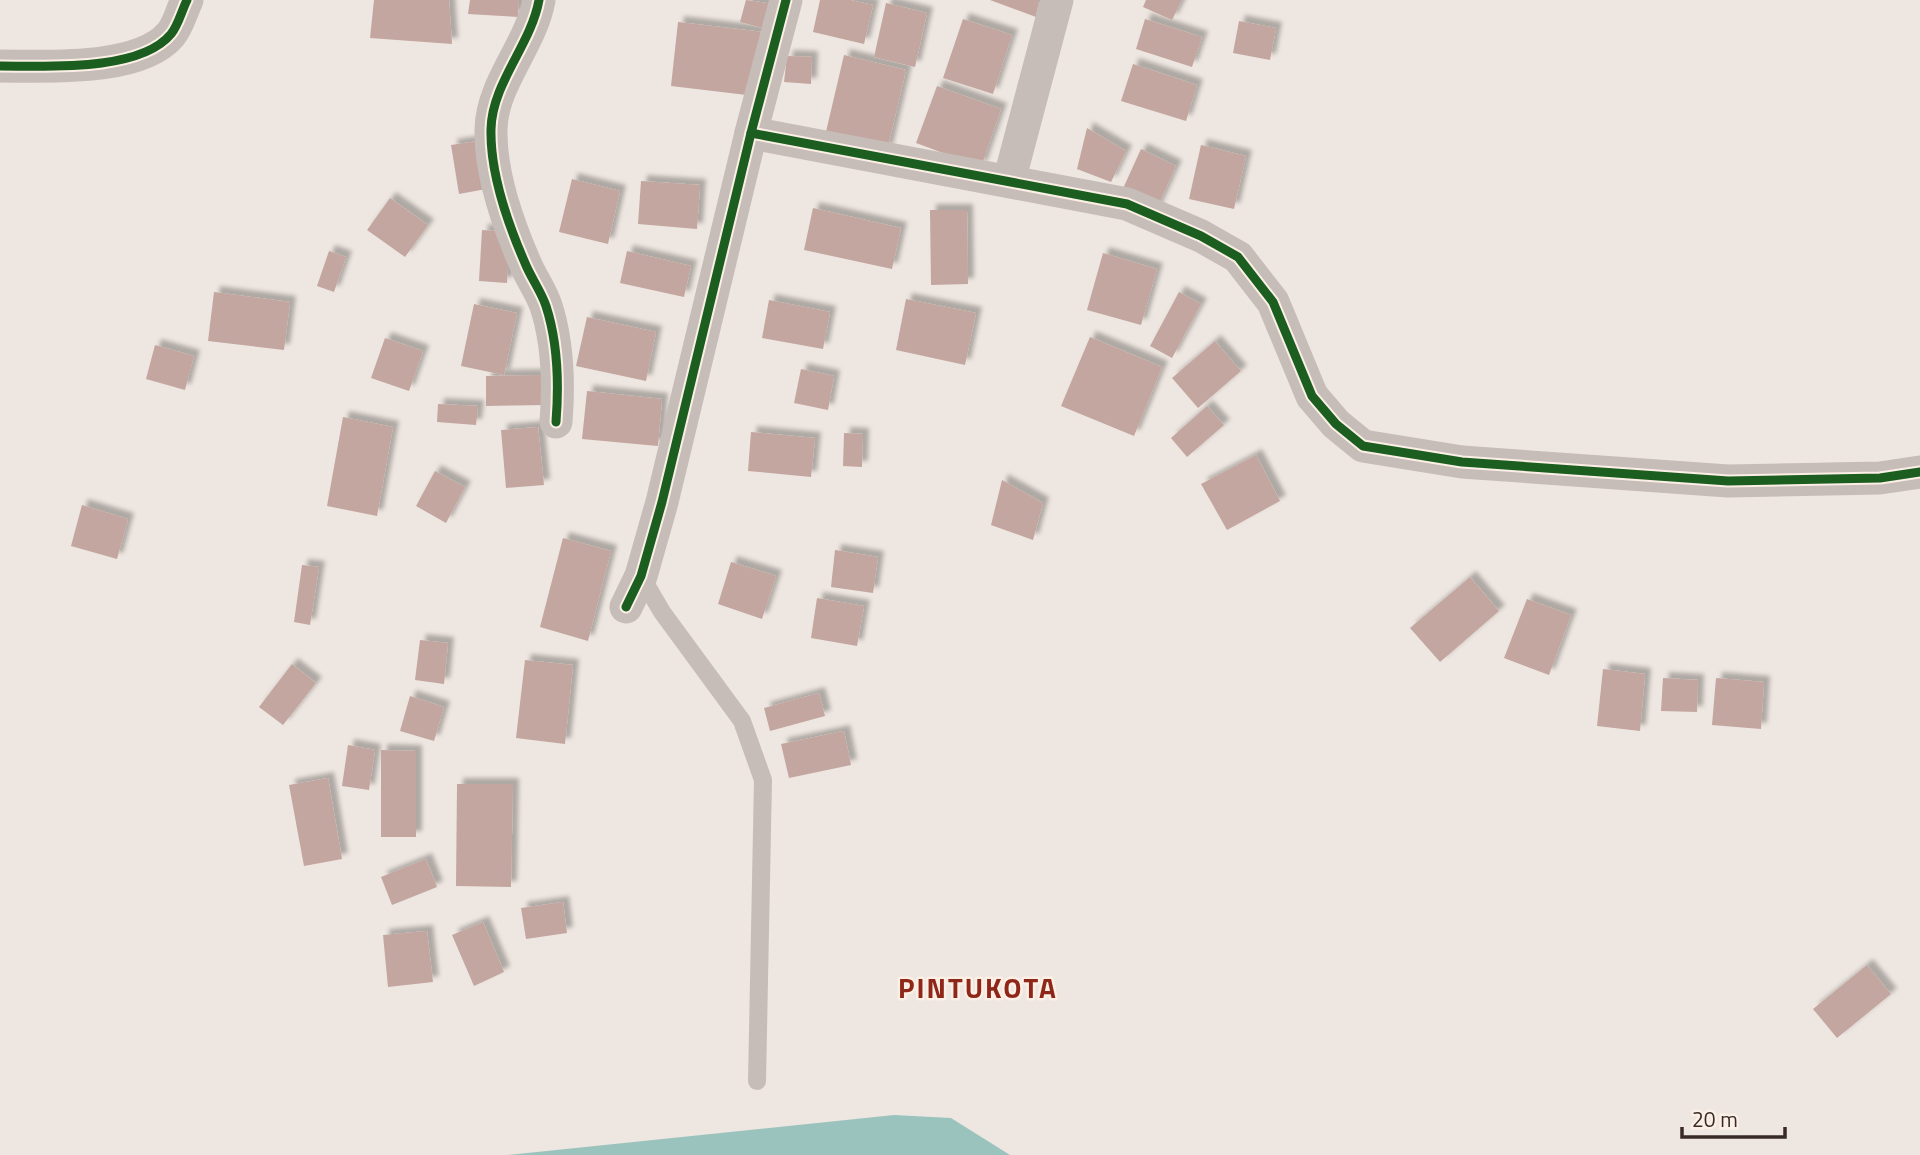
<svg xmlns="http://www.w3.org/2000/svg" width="1920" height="1155" font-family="'Titillium Web',sans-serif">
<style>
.water{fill:#9ac3be}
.building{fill:#c3a6a0;filter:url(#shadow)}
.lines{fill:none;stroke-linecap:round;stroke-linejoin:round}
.service{stroke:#c7bdb8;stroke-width:18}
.minor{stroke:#c7bdb8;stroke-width:33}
.cycleway-casing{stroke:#fbefe6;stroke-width:13}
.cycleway{stroke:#1b5e20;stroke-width:9}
.labels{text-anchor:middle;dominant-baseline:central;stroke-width:5;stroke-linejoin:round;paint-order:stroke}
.district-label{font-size:28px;font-weight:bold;letter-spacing:2px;fill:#8f2718;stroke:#fbefe6}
</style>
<defs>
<filter id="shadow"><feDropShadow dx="6" dy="-6" stdDeviation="2" flood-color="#0004"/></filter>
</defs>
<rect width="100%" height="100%" fill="#eee6e0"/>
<!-- water -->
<path class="water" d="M894,1115l57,3 59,37h-503z"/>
<!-- building -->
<g class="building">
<path d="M374,0h75l3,44 -82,-6z"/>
<path d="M470,0h49l-1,17 -50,-3z"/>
<path d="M746,0l34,5 -7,26 -33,-9z"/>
<path d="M820,0h30l23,5 -9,39 -51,-12z"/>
<path d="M990,0h49l-3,17z"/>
<path d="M1146,0h36l-10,20 -29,-13z"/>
<path d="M886,3l41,10 -12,54 -41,-10z"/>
<path d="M963,19l49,16 -19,59 -50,-16z"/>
<path d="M1145,19l57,18 -10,30 -56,-18z"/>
<path d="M1239,21l37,7 -6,32 -37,-7z"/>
<path d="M678,22l85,10 -8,64 -84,-10z"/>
<path d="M844,55l62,15 -19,81 -62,-15z"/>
<path d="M787,56l25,1 -1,27 -27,-2z"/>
<path d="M1133,64l64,21 -11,36 -65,-20z"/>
<path d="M937,86l64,23 -20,58 -65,-24z"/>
<path d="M1087,128l39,23 -15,31 -34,-13z"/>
<path d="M478,141l8,48 -27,5 -8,-49z"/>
<path d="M1201,145l45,11 -12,53 -45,-10z"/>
<path d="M1141,149l35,17 -20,44 -35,-17z"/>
<path d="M572,179l48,12 -12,53 -49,-12z"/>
<path d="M641,181l59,4 -3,44 -59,-5z"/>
<path d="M390,198l38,27 -23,32 -38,-27z"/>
<path d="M813,208l88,20 -9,41 -88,-19z"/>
<path d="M930,210h37l1,74 -37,1z"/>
<path d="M482,230l28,2 -3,51 -28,-2z"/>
<path d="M329,251l17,6 -12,35 -17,-6z"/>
<path d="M627,251l64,15 -7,31 -64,-14z"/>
<path d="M1103,253l54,16 -16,56 -54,-15z"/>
<path d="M214,292l76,10 -6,48 -76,-9z"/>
<path d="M1179,292l22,12 -29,54 -22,-12z"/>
<path d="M906,299l70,14 -11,52 -69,-15z"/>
<path d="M769,300l61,12 -7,37 -61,-11z"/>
<path d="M474,304l43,9 -13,62 -43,-9z"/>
<path d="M587,317l69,15 -10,49 -70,-15z"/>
<path d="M1090,337l72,30 -28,69 -73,-30z"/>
<path d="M385,338l38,13 -14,40 -38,-13z"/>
<path d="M1215,341l26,30 -43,37 -26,-30z"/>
<path d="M155,345l39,11 -9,34 -39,-11z"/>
<path d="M801,369l33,7 -6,34 -34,-7z"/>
<path d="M545,375l1,30 -60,1v-30z"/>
<path d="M587,391l75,8 -4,47 -76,-7z"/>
<path d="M438,404l40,2 -2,19 -39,-3z"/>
<path d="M1207,406l17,19 -37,32 -16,-19z"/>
<path d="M343,417l50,10 -16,89 -50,-10z"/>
<path d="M538,427l6,58 -38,3 -5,-58z"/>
<path d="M751,432l64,6 -4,39 -63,-6z"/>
<path d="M844,433l19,1 -1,33 -19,-1z"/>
<path d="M1256,455l24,46 -53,29 -26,-46z"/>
<path d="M435,471l30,16 -19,36 -30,-17z"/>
<path d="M1002,480l41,23 -10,37 -42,-15z"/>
<path d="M82,505l46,14 -11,40 -46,-13z"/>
<path d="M563,538l48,13 -23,90 -48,-14z"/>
<path d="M835,550l43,7 -5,36 -42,-6z"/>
<path d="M731,562l45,14 -14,43 -44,-15z"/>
<path d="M302,565l17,2 -9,58 -16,-3z"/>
<path d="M1470,577l29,34 -59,51 -30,-34z"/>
<path d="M817,598l47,8 -7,40 -46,-8z"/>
<path d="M1527,599l44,16 -22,60 -45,-17z"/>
<path d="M420,640l28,3 -4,41 -29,-4z"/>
<path d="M525,660l48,5 -8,79 -49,-6z"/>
<path d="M292,664l24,19 -33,42 -24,-18z"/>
<path d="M1603,669l42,5 -5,57 -43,-5z"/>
<path d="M1663,678l35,2 -1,32 -36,-1z"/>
<path d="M1716,678l48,4 -3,47 -49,-4z"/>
<path d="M819,693l6,23 -55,15 -6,-23z"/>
<path d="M410,696l34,11 -10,34 -34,-10z"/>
<path d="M844,731l7,34 -62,13 -8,-34z"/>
<path d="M348,745l27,5 -6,40 -27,-4z"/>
<path d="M381,750l35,1v86h-35z"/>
<path d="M328,778l14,81 -38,7 -15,-81z"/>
<path d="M457,784h56l-2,103 -55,-1z"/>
<path d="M426,859l11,28 -45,18 -11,-28z"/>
<path d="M563,902l4,31 -41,6 -5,-31z"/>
<path d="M483,922l21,50 -30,14 -22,-51z"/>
<path d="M427,931l6,51 -45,5 -5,-52z"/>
<path d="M1867,965l24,29 -54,44 -24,-29z"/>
</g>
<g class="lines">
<!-- service -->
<path class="service" d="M641,576l21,36 80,109 21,59 -6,301"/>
<!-- minor -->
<g class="minor">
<path d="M539,0c-8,45 -47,83 -48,129 -1,43 17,95 34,134 6,15 16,28 21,43 12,37 13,78 10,116"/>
<path d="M786,0l-35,133 376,71 74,32 37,21 35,45 39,94 24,28 27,22 99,16 266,19 152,-3 40,-6"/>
<path d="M0,66c45,0 140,6 171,-32 7,-8 11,-24 16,-34"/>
<path d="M1009,181l48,-181"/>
<path d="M626,607l15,-31 21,-74 89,-369"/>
</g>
<defs>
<g id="cycleway">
<path d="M539,0c-8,45 -47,83 -48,129 -1,43 17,95 34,134 6,15 16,28 21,43 12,37 13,78 10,116"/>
<path d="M786,0l-35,133 376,71 74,32 37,21 35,45 39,94 24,28 27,22 99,16 266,19 152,-3 40,-6"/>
<path d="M0,66c45,0 140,6 171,-32 7,-8 11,-24 16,-34"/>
<path d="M626,607l15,-31 21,-74 89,-369"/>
</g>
</defs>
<!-- cycleway casing -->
<use href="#cycleway" class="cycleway-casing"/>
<!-- cycleway -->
<use href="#cycleway" class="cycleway"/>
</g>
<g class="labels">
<!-- district labels -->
<g class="district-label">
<text x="978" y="987">PINTUKOTA</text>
</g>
</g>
<!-- scale -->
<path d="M1682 1127v10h103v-10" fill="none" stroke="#382a27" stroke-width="3.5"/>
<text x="1692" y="1127" font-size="21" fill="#382a27" stroke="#fbefe6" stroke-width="5" paint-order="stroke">20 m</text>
</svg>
